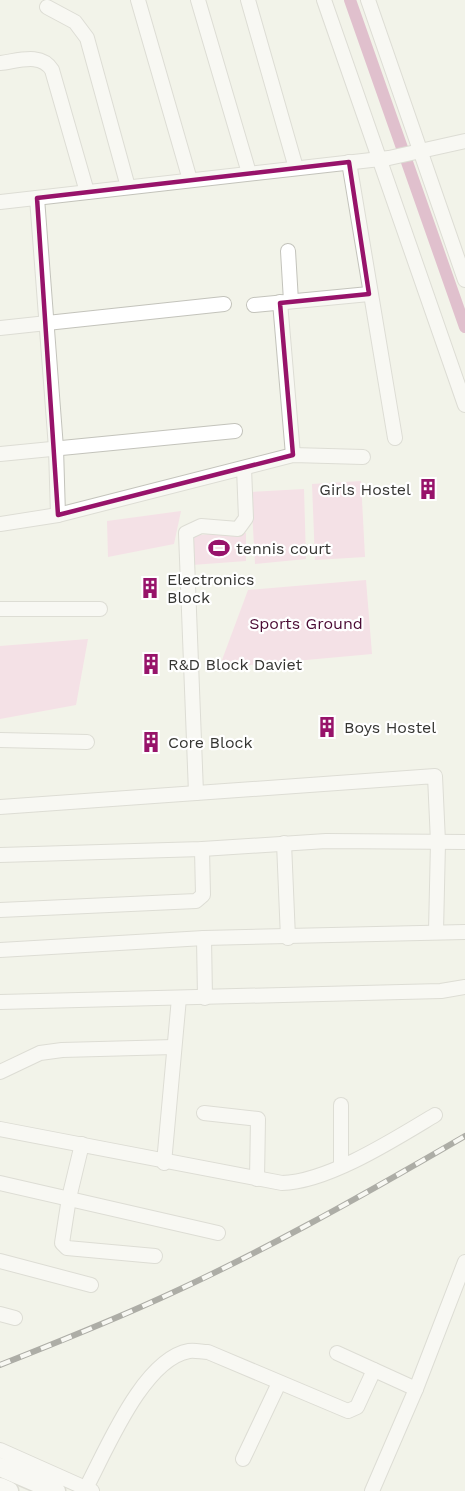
<svg xmlns="http://www.w3.org/2000/svg" width="465" height="1491" font-family="'Work Sans',sans-serif">
<style>
.green{fill:#f7cce2}
.lines{fill:none;stroke-linecap:round;stroke-linejoin:round}
.canal{stroke:#cb84aa;stroke-width:12}
.minor-casing{stroke:#c3c3bb;stroke-width:16}
.major-casing{stroke:#c3c3bb;stroke-width:21}
.minor{stroke:#fff;stroke-width:14}
.major{stroke:#fff;stroke-width:18}
.rail-casing{stroke:#595955;stroke-width:6}
.rail{stroke:#fff;stroke-width:4;stroke-dasharray:11;stroke-linecap:butt}
.marked{fill:none;stroke:#97136a;stroke-width:4.5;stroke-linejoin:round}
.labels{text-anchor:middle;dominant-baseline:central;stroke-width:4.5;stroke-linejoin:round;paint-order:stroke}
.poi-label{font-size:16px;fill:#353532;stroke:#fff;text-anchor:start}
.park-label{font-size:16px;fill:#4a0a33;stroke:#fff}
</style>
<rect width="100%" height="100%" fill="#f2f3e9"/>
<!-- green -->
<g class="green">
<path d="M361,481l4,76 -50,3 -3,-76z"/>
<path d="M304,489l2,70 -51,5 -4,-72z"/>
<path d="M181,511l-7,33 -66,13 -1,-36z"/>
<path d="M246,533v28l-54,4 -1,-30z"/>
<path d="M366,580l6,74 -153,14 29,-78z"/>
<path d="M88,639l-12,66 -76,14v-73z"/>
</g>
<g class="lines">
<!-- canal -->
<path class="canal" d="M350,0l115,327"/>
<defs>
<g id="minor">
<path d="M138,0l52,180"/>
<path d="M198,0l51,173"/>
<path d="M248,0l48,168"/>
<path d="M324,0l141,405"/>
<path d="M368,0l97,280"/>
<path d="M47,7l28,15 12,16 41,149"/>
<path d="M0,63c18,-2 41,-11 52,7l35,122"/>
<path d="M349,162l46,276"/>
<path d="M37,198l19,250 2,67"/>
<path d="M0,202l389,-44 76,-17"/>
<path d="M288,251l3,50"/>
<path d="M280,302l13,153"/>
<path d="M254,305l115,-11"/>
<path d="M0,328l224,-24"/>
<path d="M0,454l235,-23"/>
<path d="M0,524l58,-9 235,-60 70,2"/>
<path d="M0,609h100"/>
<path d="M0,740l87,2"/>
<path d="M196,793l-10,-260 15,-7 37,3 8,-11 -2,-50"/>
<path d="M0,807l435,-31 3,66 -2,90"/>
<path d="M284,843l4,95"/>
<path d="M0,855l202,-6 124,-8 139,1"/>
<path d="M0,910l196,-9 7,-6 -1,-46"/>
<path d="M204,938l1,60"/>
<path d="M0,950l204,-12 261,-6"/>
<path d="M0,1002l441,-11 24,-4"/>
<path d="M0,1072l40,-19 22,-3 112,-3"/>
<path d="M341,1105v60"/>
<path d="M204,1113l54,6 -1,60"/>
<path d="M0,1129l282,54c46,-1 113,-44 153,-68"/>
<path d="M82,1144l-13,54 -7,45 5,5 88,8"/>
<path d="M164,1163l15,-165"/>
<path d="M0,1183l218,50"/>
<path d="M0,1261l91,24"/>
<path d="M0,1314l15,4"/>
<path d="M337,1353l79,36"/>
<path d="M0,1450l92,41"/>
<path d="M243,1459l36,-76"/>
<path d="M86,1488c20,-37 57,-129 103,-137 6,-1 13,1 19,1l140,59 9,-4 17,-37"/>
<path d="M372,1491l44,-102 49,-127"/>
</g>
<g id="major">
<path d="M0,1467l56,24"/>
<path d="M0,1487l9,4"/>
</g>
</defs>
<!-- minor casing -->
<use href="#minor" class="minor-casing"/>
<!-- major casing -->
<use href="#major" class="major-casing"/>
<!-- minor -->
<use href="#minor" class="minor"/>
<!-- major -->
<use href="#major" class="major"/>
<defs>
<path id="rail" d="M0,1365c48,-19 96,-38 143,-59 111,-49 217,-109 322,-170"/>
</defs>
<!-- rail casing -->
<use href="#rail" class="rail-casing"/>
<!-- rail -->
<use href="#rail" class="rail"/>
</g>
<!-- marked area -->
<path d="M0 0H465V1491H0ZM349,162l20,132 -89,9 13,152 -235,60 -21,-317z" fill="#f2f3e9" fill-opacity=".55" fill-rule="evenodd"/>
<path class="marked" d="M349,162l20,132 -89,9 13,152 -235,60 -21,-317z"/>
<!-- icons -->
<defs>
<symbol id="building-bare" viewBox="-9 -9 18 18"><path d="M-4-6H4V6H1V3H-1V6H-4ZM-2.5-4.3h1.7v1.8h-1.7ZM.8-4.3h1.7v1.8H.8ZM-2.5-1h1.7V.8h-1.7ZM.8-1h1.7V.8H.8Z" fill="#97136a" stroke="#fff" stroke-width="2.5" paint-order="stroke"/></symbol>
<symbol id="stadium-bare" viewBox="-9 -9 18 18"><path d="M0-5a6.5 5 0 1 0 0 10a6.5 5 0 1 0 0-10ZM-3.5-1.8h7v3.6h-7Z" fill="#97136a" stroke="#fff" stroke-width="2.5" paint-order="stroke"/></symbol>
</defs>
<g fill-rule="evenodd">
<use href="#building-bare" x="413" y="474" width="30" height="30"/>
<use href="#stadium-bare" x="204" y="533" width="30" height="30"/>
<use href="#building-bare" x="135" y="573" width="30" height="30"/>
<use href="#building-bare" x="136" y="649" width="30" height="30"/>
<use href="#building-bare" x="312" y="712" width="30" height="30"/>
<use href="#building-bare" x="136" y="727" width="30" height="30"/>
</g>
<g class="labels">
<!-- poi labels -->
<g class="poi-label">
<text x="411" y="489" text-anchor="end">Girls Hostel</text>
<text x="236" y="548">tennis court</text>
<text x="167" y="579">Electronics<tspan x="167" dy="18">Block</tspan></text>
<text x="168" y="664">R&amp;D Block Daviet</text>
<text x="344" y="727">Boys Hostel</text>
<text x="168" y="742">Core Block</text>
</g>
<!-- park labels -->
<g class="park-label">
<text x="306" y="623">Sports Ground</text>
</g>
</g>
</svg>
